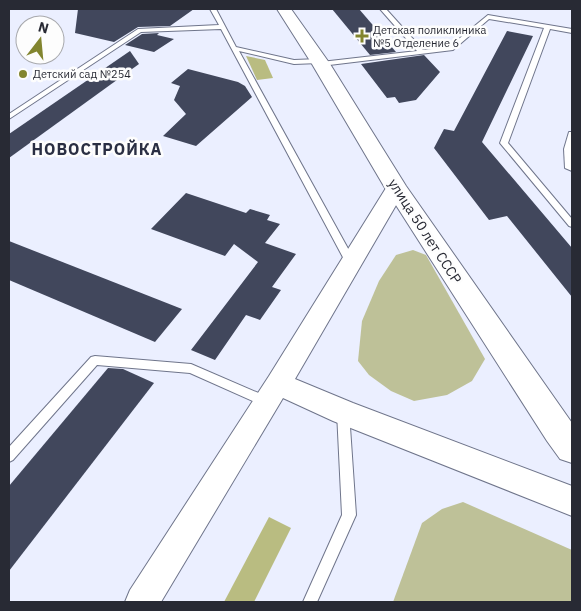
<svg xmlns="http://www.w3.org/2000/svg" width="581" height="611" font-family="'IBM Plex Sans',sans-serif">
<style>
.green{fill:#bec198}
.forest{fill:#b9bc81}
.building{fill:#41475c}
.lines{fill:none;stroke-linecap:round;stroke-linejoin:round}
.service-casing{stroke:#6f758b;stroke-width:2}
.tertiary-casing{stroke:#6f758b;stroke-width:2}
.secondary-casing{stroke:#6f758b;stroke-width:2}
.service{fill:#fff;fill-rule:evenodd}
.tertiary{fill:#fff;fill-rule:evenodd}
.secondary{fill:#fff;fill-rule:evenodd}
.poi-dot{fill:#82852f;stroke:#fdfdfd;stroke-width:2}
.labels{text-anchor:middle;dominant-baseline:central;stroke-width:5;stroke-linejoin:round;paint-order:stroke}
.far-poi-label{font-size:11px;fill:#282a34;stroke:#fdfdfd;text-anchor:start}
.street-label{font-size:14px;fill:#282a34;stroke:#fdfdfd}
.far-district-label{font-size:16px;font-weight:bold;letter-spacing:1px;fill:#2a2f43;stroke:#fdfdfd}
</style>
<rect width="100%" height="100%" fill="#ebefff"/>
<!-- green -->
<g class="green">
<path d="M413,250l13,5 59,104 -13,22 -25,14 -33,6 -23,-10 -22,-16 -11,-14 4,-40 17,-40 17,-26z"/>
<path d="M463,502l109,48v52h-179l29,-79 20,-14z"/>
</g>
<!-- forest -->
<g class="forest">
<path d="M246,56l19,4 8,18 -16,2z"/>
<path d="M269,517l22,11 -37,74h-30z"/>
</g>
<!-- building -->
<g class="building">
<path d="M78,9h116l-24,17 -32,1 -24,15 -39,-9z"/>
<path d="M332,9h27l37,43 -26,3z"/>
<path d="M507,31l26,5 -51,106 90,106v49l-65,-81 -18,4 -55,-72 10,-19 10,2z"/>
<path d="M159,33l-2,2 17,4 -20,13 -29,-7 17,-11z"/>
<path d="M130,51l9,13 -130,94v-24z"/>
<path d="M424,55l16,17 -24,28 -17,3 -4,-6 -8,1 -26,-34z"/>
<path d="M188,69l50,13 7,4 7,11 -56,49 -33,-10 23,-22 -12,-14 6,-14 -9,-3z"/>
<path d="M186,193l60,20 4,-4 20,6 -3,5 13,4 -15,19 31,11 -24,33 9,3 -21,30 -14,-5 -31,45 -24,-10 67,-88 -24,-18 -9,12 -74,-27z"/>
<path d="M9,241l173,68 -27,33 -146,-62z"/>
<path d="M108,368l15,1 31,14 -145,188v-85z"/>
</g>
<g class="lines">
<defs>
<g id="service">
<path d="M210,9h6l20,38 58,13 25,-1 2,1v2l96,-11 -37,-42h6l37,41 26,-3 39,-32 84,14v4l-22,-4 -42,114 64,76v8l-3,-1 -69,-83 44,-115 -55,-9 -36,31 -132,16 -2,-1v-2l-25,1 -55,-13 117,212 -5,3 -5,-3 -125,-234 -80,3 -132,87v-5l129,-85 81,-4z"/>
<path d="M569,132h3v39l-7,-3 -1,-19z"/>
<path d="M95,356l96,8 79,34 2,4 -2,4 -4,1 -76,-34 -93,-8 -84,95 -4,2v-15l82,-90z"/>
<path d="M343,407l4,1 2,4 7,103 -39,87h-14l39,-87 -5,-103 2,-4z"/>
</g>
<path id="tertiary" d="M396,182l7,2 3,4 -111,191 58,24 219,83v30l-239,-95 -50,-23 -122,204h-36l5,-12 139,-214 117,-188 3,-4z"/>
<path id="secondary" d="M277,9h14l39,55 76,122 166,237v40l-12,-4 -13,-18 -162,-253 -73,-124z"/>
</defs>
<!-- service casing -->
<use href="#service" class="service-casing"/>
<!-- tertiary casing -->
<use href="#tertiary" class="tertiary-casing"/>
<!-- secondary casing -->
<use href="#secondary" class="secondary-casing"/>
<!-- service -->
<use href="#service" class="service"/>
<!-- tertiary -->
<use href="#tertiary" class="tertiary"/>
<!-- secondary -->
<use href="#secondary" class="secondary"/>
</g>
<!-- markers -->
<g class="poi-dot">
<path d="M359.5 28.5h5v5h5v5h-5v5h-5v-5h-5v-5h5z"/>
<circle cx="23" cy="74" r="5"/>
</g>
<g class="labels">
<!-- far-poi labels -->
<g class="far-poi-label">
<text x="373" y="30">Детская поликлиника<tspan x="373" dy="13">№5 Отделение 6</tspan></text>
<text x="33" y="74">Детский сад №254</text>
</g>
<!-- street labels -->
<g class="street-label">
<text transform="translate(425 231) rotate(57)">улица 50 лет СССР</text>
</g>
<!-- far-district labels -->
<g class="far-district-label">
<text x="97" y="149">НОВОСТРОЙКА</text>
</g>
</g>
<!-- border -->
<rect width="581" height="611" fill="none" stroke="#282a34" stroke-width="20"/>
<!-- north arrow -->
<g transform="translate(40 40) rotate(16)"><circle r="24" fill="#fdfdfd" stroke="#a8a9ad"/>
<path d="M0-4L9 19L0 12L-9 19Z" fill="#82852f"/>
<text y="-8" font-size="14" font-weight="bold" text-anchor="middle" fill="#282a34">N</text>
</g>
</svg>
